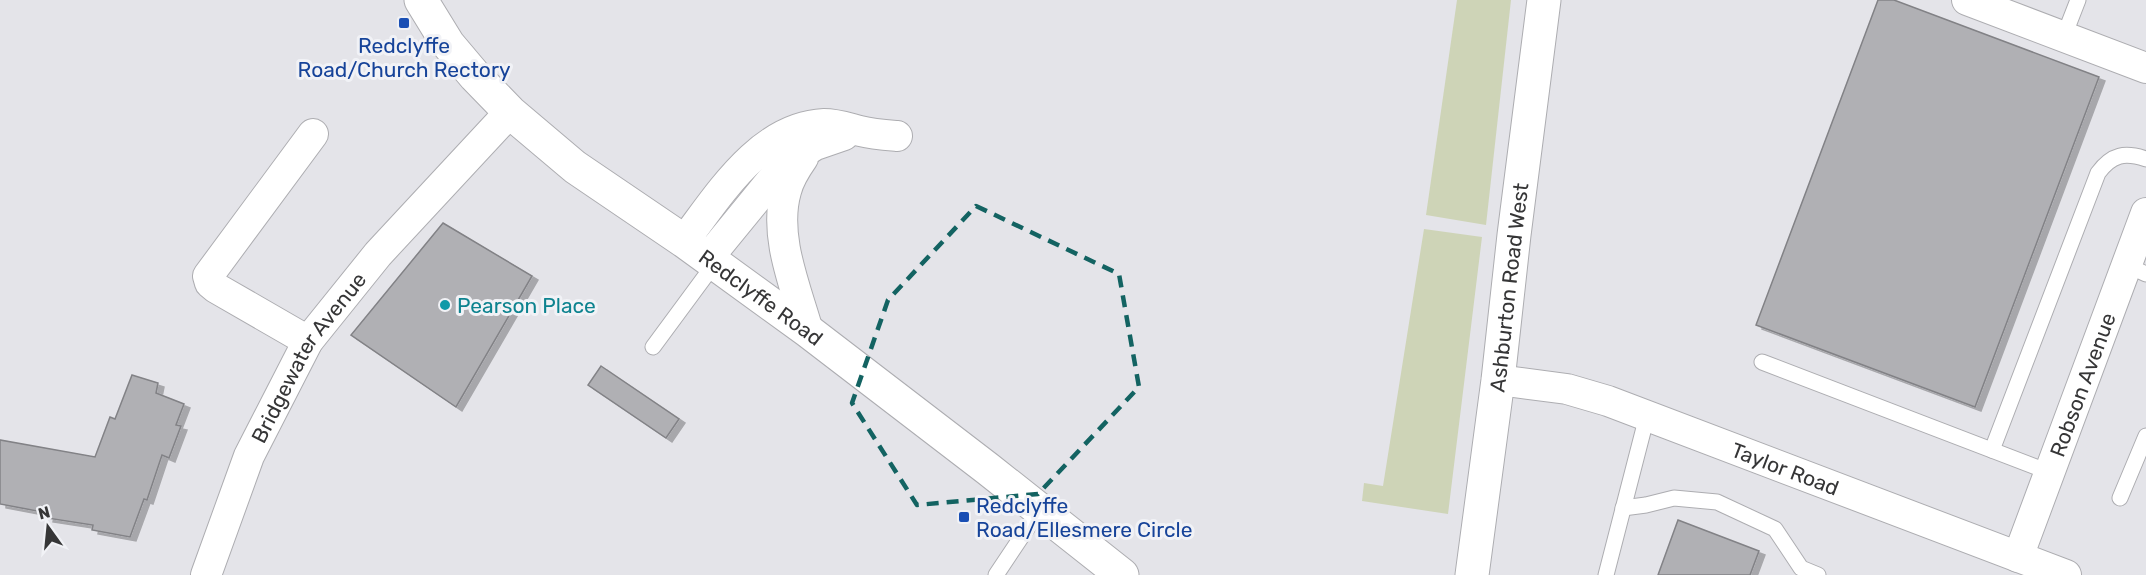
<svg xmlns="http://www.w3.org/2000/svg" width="2146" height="575" font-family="Rubik,sans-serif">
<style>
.green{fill:#ced4b7}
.building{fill:#b0b0b4;stroke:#828286;stroke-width:1.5;filter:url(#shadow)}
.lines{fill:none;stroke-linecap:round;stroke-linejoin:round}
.service-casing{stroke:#adadb1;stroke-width:17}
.minor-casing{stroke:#adadb1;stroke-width:32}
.secondary-casing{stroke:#adadb1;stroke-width:35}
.service{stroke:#fff;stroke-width:15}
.minor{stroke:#fff;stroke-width:30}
.secondary{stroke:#fff;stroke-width:33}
.marked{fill:none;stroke:#136362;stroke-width:4.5;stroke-dasharray:12 8;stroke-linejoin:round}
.transit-dot{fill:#1a4fb4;stroke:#f1f2f6;stroke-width:2}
.culture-dot{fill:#0f9aa8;stroke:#f1f2f6;stroke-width:2}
.labels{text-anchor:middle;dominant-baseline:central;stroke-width:6;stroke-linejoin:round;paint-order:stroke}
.transit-label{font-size:21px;fill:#164399;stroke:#f1f2f6}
.street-label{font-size:21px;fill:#363637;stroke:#f1f2f6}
.culture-label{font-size:21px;fill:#0d838f;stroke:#f1f2f6;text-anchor:start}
</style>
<defs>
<filter id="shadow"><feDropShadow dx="6" dy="4" stdDeviation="0" flood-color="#0004"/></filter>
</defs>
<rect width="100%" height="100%" fill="#e4e4e9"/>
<!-- green -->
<g class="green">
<path d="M1457,0h54l-25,225 -60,-10z"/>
<path d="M1424,229l58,8 -34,277 -86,-13 2,-18 19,3z"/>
</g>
<!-- building -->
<g class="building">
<path d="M1878,0h16l205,77 -124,330 -219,-82z"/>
<path d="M443,223l89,53 -76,131 -105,-72z"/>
<path d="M601,366l78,53 -13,19 -78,-53z"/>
<path d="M132,375l26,8 -2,10 28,11 -8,21 5,1 -12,32 -7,-3 -15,45 -3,-1 -14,38 -38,-7 1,-5 -46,-7 1,-5 -48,-9v-64l95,17 15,-40 5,2z"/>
<path d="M1678,520l81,31 -9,24h-92z"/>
</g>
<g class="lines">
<defs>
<g id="service">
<path d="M2064,36l14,-36"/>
<path d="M2126,265l20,9"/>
<path d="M653,347l62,-84"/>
<path d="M1762,362l287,110"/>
<path d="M1992,450l106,-277c14,-19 27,-21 48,-14"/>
<path d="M2120,498l26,-62"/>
<path d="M1623,508l23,-3 28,-7 43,4 58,27 26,39 17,7"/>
<path d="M996,575l44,-66"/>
<path d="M1606,575l41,-159"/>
</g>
<g id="minor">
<path d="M1967,0l179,68"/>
<path d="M803,158c-7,10 -14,21 -17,33 -13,45 10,97 22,140"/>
<path d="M684,241c35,-46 76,-114 140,-117 13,0 24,4 36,7 12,3 25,4 37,5"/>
<path d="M708,258l76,-93 31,-20 29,-10"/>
<path d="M308,341l-92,-53 -6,-5 -2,-7 105,-142"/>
<path id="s1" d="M1498,380l69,9 41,12 458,174"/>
<path id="s2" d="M2018,557l128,-344"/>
<path id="s3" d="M206,575l43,-119 59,-115 70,-87 132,-142"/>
</g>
<g id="secondary">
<path id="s4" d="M421,0l27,44 27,32 35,36 65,55 109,74 124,90 180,138 134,106"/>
<path id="s5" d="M1472,575l26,-195 16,-145 30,-235"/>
</g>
</defs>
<!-- service casing -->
<use href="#service" class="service-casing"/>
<!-- minor casing -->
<use href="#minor" class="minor-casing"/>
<!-- secondary casing -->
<use href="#secondary" class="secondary-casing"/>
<!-- service -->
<use href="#service" class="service"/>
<!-- minor -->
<use href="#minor" class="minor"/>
<!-- secondary -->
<use href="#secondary" class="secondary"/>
</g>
<!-- marked area -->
<path class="marked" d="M976,206l143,68 20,113 -101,107 -121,11 -65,-102 36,-103z"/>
<!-- markers -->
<g class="transit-dot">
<rect x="398" y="17" width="12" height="12" rx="3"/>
<rect x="958" y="511" width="12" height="12" rx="3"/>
</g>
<circle class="culture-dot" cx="445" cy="305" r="6"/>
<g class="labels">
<!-- transit labels -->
<g class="transit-label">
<text x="404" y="45">Redclyffe<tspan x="404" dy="24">Road/Church Rectory</tspan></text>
<text x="976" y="505" text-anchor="start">Redclyffe<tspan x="976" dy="24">Road/Ellesmere Circle</tspan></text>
</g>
<!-- street labels -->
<g class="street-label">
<text stroke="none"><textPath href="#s5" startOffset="290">Ashburton Road West</textPath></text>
<text stroke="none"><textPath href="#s4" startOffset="456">Redclyffe Road</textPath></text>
<text stroke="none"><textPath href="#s3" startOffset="242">Bridgewater Avenue</textPath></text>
<text stroke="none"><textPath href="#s2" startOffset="184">Robson Avenue</textPath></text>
<text stroke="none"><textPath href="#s1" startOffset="302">Taylor Road</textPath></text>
</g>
<!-- culture labels -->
<g class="culture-label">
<text x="457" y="305">Pearson Place</text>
</g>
</g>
<!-- north arrow -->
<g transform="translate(48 527) rotate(345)" stroke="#f1f2f6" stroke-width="4.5" paint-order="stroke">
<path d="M0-4.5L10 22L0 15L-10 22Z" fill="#363637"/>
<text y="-9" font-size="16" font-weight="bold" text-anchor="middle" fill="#363637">N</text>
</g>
</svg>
